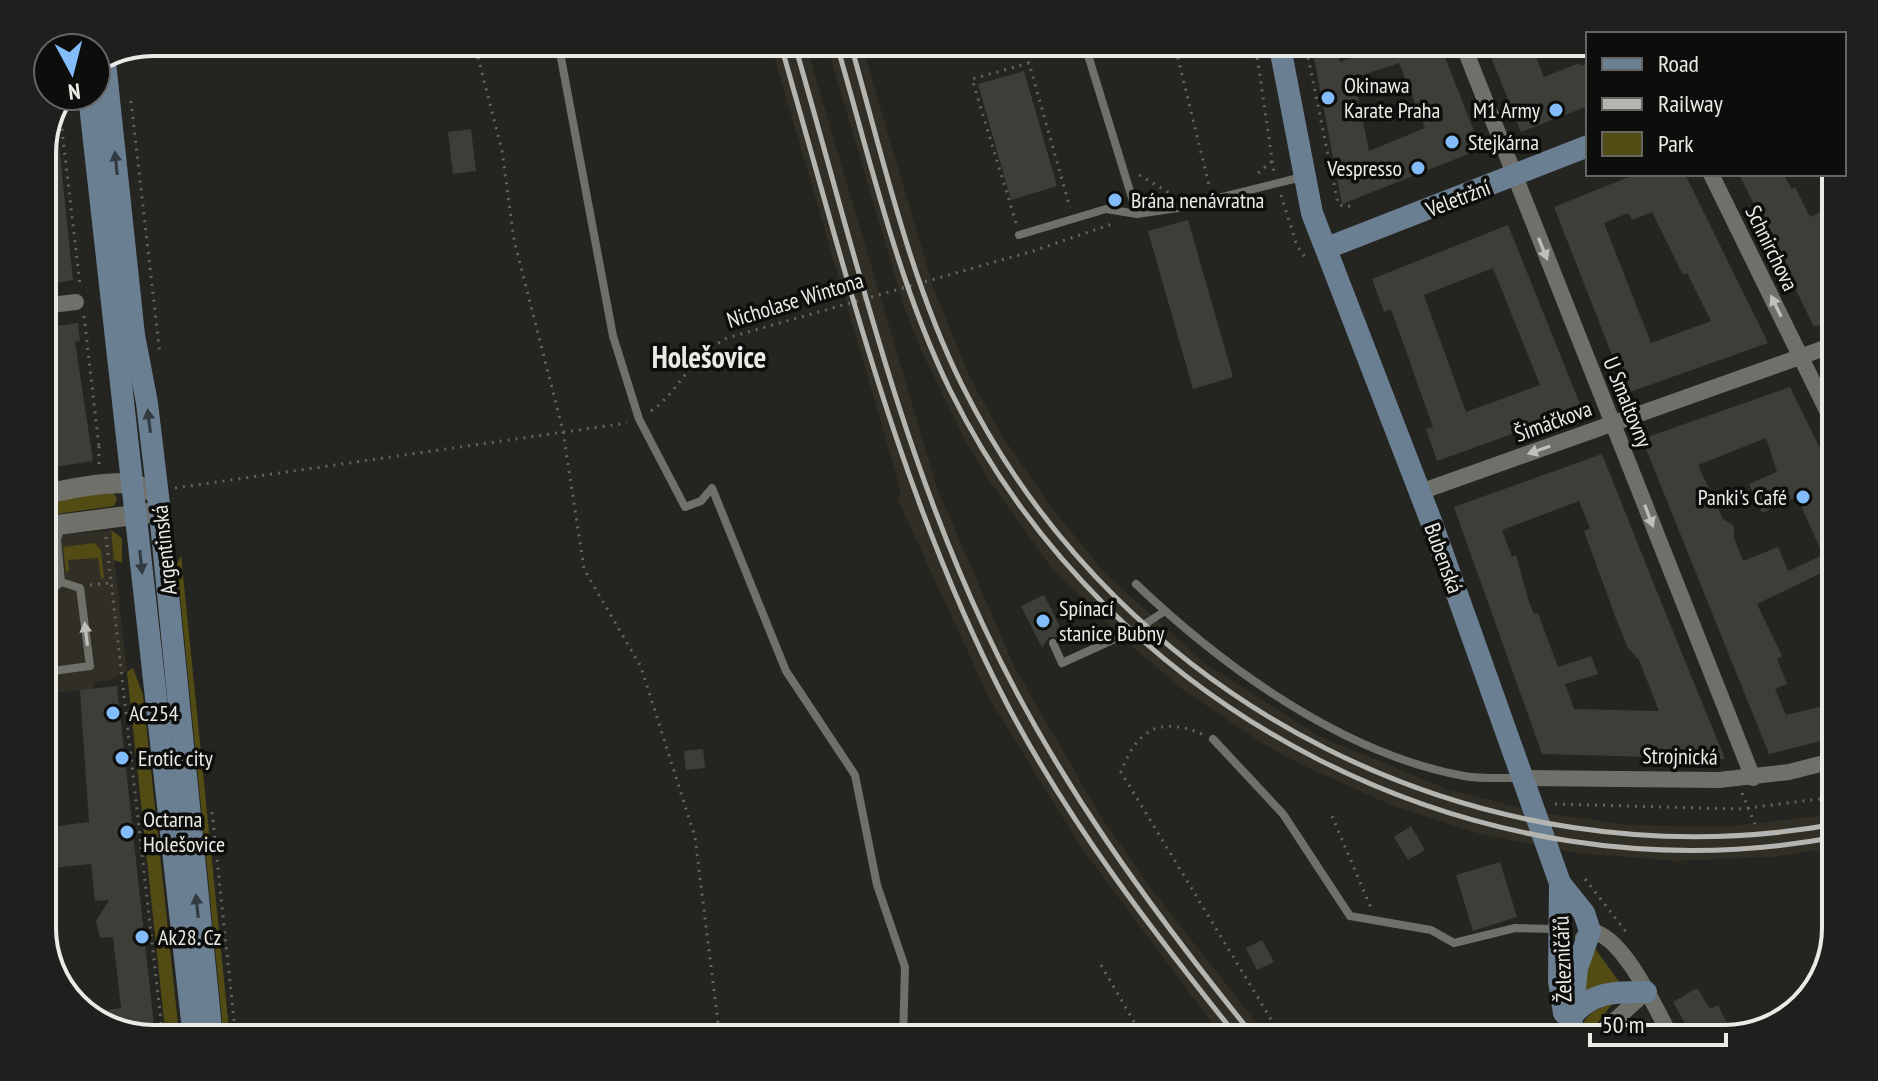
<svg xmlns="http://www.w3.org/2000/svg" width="1878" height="1081" font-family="'PT Sans Narrow',sans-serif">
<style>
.built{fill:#302e25}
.green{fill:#534b14}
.building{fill:#3e3e39;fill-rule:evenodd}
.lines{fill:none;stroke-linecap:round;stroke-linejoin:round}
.path{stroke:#646461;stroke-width:3;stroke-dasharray:2 6;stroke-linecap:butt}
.service{stroke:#70706b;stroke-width:8}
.minor{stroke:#70706b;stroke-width:16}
.tertiary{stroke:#70706b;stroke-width:20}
.secondary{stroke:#6a7f92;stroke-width:22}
.rail{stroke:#b4b4b1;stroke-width:5}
.oneway{fill:#323b41}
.oneway2{fill:#bfbfbc}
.poi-dot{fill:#83bcfb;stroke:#0d0d0b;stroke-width:3}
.labels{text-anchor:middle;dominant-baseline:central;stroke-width:7;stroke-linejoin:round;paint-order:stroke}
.poi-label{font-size:22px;fill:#eaeae7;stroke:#0d0d0b;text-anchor:start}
.street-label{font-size:22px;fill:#eaeae7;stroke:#0d0d0b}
.district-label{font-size:30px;font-weight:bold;fill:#eaeae7;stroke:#0d0d0b}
.rim{fill:none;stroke:#eaeae7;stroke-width:4}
</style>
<rect width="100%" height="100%" fill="#242420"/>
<!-- built -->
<g class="built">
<path d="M770,42h35l132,446 78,180 85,147 50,72 119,152h-45l-143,-192 -91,-147 -92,-200 2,-7 -4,-19z"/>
<path d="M826,42h35l74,251 36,86 31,57 50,72 53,65 98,89 116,74 128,53 90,23 92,13 93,2 114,-13v34l-65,9 -96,4 -97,-8 -95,-18 -92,-30 -87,-39 -42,-23 -80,-54 -62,-53 -70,-70 -63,-89 -23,-39 -43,-88 -18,-46z"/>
<path d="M111,530l16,142 -17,8 -16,2v7l-52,5v-157z"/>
</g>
<!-- green -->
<g class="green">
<path d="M113,492l4,7 -3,7 -72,10v-14z"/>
<path d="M111,530l11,8v25l-8,-3z"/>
<path d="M95,543l6,7 3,28 -3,1 -3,-21 -30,2 1,11 -3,1 -3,-25z"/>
<path d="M181,555l49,484h-6l-47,-475z"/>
<path d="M133,668l10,27 35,329 -2,15h-10l-39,-367z"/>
<path d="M1594,947l26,36 -37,10 -1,-17z"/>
<path d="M1613,1003l-28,36h-4c-1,-23 13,-29 32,-36z"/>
</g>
<!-- building -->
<g class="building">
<path d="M1311,42h25l4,20 59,-20h40l42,107 -139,55zM1399,63l26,65 -56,23 -15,-73z"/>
<path d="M1485,42h45l14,35 35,-14 2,3 7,-3v43l-67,26z"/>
<path d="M1024,71l33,115 -46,14 -33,-116z"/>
<path d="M56,116l17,164 -31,6v-140z"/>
<path d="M471,129l5,42 -23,3 -5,-42z"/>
<path d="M1636,174h49l83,169 -141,50 -73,-186zM1652,212l31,63 4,-2 24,48 -60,22 -47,-120 24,-10 4,7z"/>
<path d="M1739,174h44l9,15 3,-2 15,30 26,-12v38l-14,6 2,6 -5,3 13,25 4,-1v37l-22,8z"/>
<path d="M1188,220l45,157 -40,12 -45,-158z"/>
<path d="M1508,225l74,184 -145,52 -11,-32 7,-2 -42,-118 -7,3 -12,-33zM1493,268l47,117 -74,27 -42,-117z"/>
<path d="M78,323l2,18 -5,1 18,119 -51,8v-141z"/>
<path d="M1790,387l46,94v101l-6,-13 -73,35 25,52 -5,3 10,25 -12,5 11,26 50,-12v34l-67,17 -127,-315zM1766,438l11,34 -28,12 13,29 35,-16 26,58 -35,16 -10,-24 -35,14 -9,-23v-12l-11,-7 -25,-54z"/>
<path d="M1602,454l53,133 70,172 -183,-5 -88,-247zM1579,501l11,27 -6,3 32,88 12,29 11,12 20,51 -85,-2 -9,-25 33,-10 -7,-18 -33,11 -20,-54 -4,1 -5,-12 -13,-47 -4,2 -10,-27z"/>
<path d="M1044,595l21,42h-16l-7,11 -21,-42z"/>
<path d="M117,686l38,349 -12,1 -45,-12 -11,-11 34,-5 -8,-71 -13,1 -4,-17 13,-21 -14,1 -4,-37 -49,5v-41l47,-6 -9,-132z"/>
<path d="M703,749l2,19 -19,2 -2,-19z"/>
<path d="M1411,826l14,24 -17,10 -14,-23z"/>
<path d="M1500,862l17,55 -44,14 -17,-56z"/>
<path d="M1262,940l12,22 -17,8 -11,-22z"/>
<path d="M1697,988l13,21 8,-4 16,32 -40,2 -21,-37z"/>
</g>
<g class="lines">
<!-- path -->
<g class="path">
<path d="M474,42l28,109 12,89 49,191 21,138 57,98 54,170 25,202"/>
<path d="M1174,42l35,143"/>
<path d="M1255,42l19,131"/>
<path d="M1305,42l33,162 7,3 10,-2"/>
<path d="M131,101l29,254"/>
<path d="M60,113l20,172"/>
<path d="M1258,173l15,-13"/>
<path d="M1139,175l34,20"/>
<path d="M1281,195l16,51 11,15"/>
<path d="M1016,223l-44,-144 57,-16 41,145"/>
<path d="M84,316l15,131"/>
<path d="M651,411c30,-21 37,-53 76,-73l306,-87 79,-27"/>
<path d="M99,464v-17l7,-1"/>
<path d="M175,488l452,-65"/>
<path d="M106,537l57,502"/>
<path d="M90,585l20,-2"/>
<path d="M1202,734c-44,-19 -66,-2 -81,38l162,267"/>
<path d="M1742,793l13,31"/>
<path d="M1555,804l183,5 98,-12"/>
<path d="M212,812l24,227"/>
<path d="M1332,816l39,92"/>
<path d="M1585,879l42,54"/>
<path d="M1101,965l43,74"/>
</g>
<!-- service -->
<g class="service">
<path d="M558,42l55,294 26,83 46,88 16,-6 11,-13 74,183 69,104 22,110 28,82 -2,72"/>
<path d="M1084,42l53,172"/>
<path d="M1019,235l87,-26 31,5 41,-6 124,-31"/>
<path d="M1136,584c87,83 207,170 328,192 18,3 36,2 55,2"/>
<path d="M42,597l19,-15"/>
<path d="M42,643l3,29 45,-6 -10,-78 -19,-6 -4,-43 4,-12"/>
<path d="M1053,643l9,20 77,-35 26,-17"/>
<path d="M1213,739l70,75 67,102 81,14 23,13 61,-15 41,1"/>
<path d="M1537,1039l32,-4"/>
</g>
<!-- minor -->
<g class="minor">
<path d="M1462,42l291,736"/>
<path d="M65,97l5,-1"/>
<path d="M1711,174l125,255"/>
<path d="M42,306l34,-4"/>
<path d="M1420,492l416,-148"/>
<path d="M1521,778l198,2 70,-8 47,-12"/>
<path d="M1583,938l7,-7c33,3 67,80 82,108"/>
<path d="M1594,1039l52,-47"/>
</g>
<!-- tertiary -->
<g class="tertiary">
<path d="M42,494c32,-4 93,-24 117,4"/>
<path d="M42,527l107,-14"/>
</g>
<!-- secondary -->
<g class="secondary">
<path d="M1279,42l33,171 119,308 129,362 24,30 6,18 -13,37 -7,71"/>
<path d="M105,62l29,273 13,68 13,110 52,526"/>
<path d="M89,96l105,943"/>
<path d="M1327,248l261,-102"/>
<path d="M1560,883l-1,98 5,32"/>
<path d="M1571,1017c21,-26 44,-25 75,-25"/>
</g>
<!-- rail -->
<g class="rail">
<path d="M780,42c65,225 119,455 228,664 63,120 146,227 231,333"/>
<path d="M794,42c57,196 103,399 190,585 70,151 167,283 272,412"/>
<path d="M836,42c34,116 61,239 114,348 160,324 530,514 886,447"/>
<path d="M850,42c33,115 59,236 112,343 160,321 521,503 874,439"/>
</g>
</g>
<!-- one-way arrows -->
<defs><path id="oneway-solid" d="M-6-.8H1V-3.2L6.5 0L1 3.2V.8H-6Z" transform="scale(2)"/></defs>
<g class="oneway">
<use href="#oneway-solid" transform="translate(116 163) rotate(-96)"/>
<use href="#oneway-solid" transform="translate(149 421) rotate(-97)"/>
<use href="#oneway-solid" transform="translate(141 562) rotate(84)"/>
<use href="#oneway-solid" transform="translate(197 906) rotate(-96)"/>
</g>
<g class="oneway2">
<use href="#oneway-solid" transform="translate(1543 249) rotate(68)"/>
<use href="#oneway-solid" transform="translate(1776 306) rotate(-116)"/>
<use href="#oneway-solid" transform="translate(1539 450) rotate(161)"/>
<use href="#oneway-solid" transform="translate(1649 516) rotate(69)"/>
<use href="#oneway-solid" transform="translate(86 634) rotate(-97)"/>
</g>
<!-- markers -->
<g class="poi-dot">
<circle cx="1328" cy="98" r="8"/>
<circle cx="1556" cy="110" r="8"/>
<circle cx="1452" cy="142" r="8"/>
<circle cx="1418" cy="168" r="8"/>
<circle cx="1115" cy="200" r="8"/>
<circle cx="1803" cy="497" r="8"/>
<circle cx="1043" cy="621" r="8"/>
<circle cx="113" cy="713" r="8"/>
<circle cx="122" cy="758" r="8"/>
<circle cx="127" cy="832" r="8"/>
<circle cx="142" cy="937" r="8"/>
</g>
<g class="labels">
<!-- poi labels -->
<g class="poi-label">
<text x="1344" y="85">Okinawa<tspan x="1344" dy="25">Karate Praha</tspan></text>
<text x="1540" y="110" text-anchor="end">M1 Army</text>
<text x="1468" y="142">Stejkárna</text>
<text x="1402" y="168" text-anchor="end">Vespresso</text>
<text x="1131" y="200">Brána nenávratna</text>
<text x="1787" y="497" text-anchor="end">Panki's Café</text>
<text x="1059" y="608">Spínací<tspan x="1059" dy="25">stanice Bubny</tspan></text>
<text x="129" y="713">AC254</text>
<text x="138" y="758">Erotic city</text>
<text x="143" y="819">Octarna<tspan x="143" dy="25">Holešovice</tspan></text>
<text x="158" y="937">Ak28. Cz</text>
</g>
<!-- street labels -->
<g class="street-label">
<text transform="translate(1458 198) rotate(-21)">Veletržní</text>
<text transform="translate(1772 248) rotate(64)">Schnirchova</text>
<text transform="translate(795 300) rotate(-17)">Nicholase Wintona</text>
<text transform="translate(1628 402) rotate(68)">U Smaltovny</text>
<text transform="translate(1553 421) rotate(-20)">Šimáčkova</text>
<text transform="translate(164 550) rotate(-96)">Argentinská</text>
<text transform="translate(1444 558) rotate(70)">Bubenská</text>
<text transform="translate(1680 756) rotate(1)">Strojnická</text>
<text transform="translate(1562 959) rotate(-92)">Železničářů</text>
</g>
<!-- district labels -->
<g class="district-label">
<text x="709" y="356">Holešovice</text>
</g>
</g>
<!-- crop -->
<path d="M0 0H1878V1081H0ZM153 56H1725A97 97 0 0 1 1822 153V928A97 97 0 0 1 1725 1025H153A97 97 0 0 1 56 928V153A97 97 0 0 1 153 56Z" fill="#1f1f1d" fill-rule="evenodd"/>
<path class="rim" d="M153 56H1725A97 97 0 0 1 1822 153V928A97 97 0 0 1 1725 1025H153A97 97 0 0 1 56 928V153A97 97 0 0 1 153 56Z"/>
<!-- legend -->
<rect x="1586" y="32" width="260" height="144" fill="#0d0d0b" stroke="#656563" stroke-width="2"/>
<rect x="1602" y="58" width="40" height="12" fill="#6a7f92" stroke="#656563" stroke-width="2"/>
<text x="1658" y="72" font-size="24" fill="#eaeae7">Road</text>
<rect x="1602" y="98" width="40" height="12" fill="#b4b4b1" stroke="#656563" stroke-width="2"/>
<text x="1658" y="112" font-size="24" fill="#eaeae7">Railway</text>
<rect x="1602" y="132" width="40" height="24" fill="#534b14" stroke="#656563" stroke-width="2"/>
<text x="1658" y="152" font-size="24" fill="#eaeae7">Park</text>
<!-- north arrow -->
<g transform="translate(72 72) rotate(173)"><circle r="38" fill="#0d0d0b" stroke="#656563" stroke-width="2"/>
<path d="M0-6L14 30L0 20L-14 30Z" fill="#83bcfb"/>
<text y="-12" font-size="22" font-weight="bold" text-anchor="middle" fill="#eaeae7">N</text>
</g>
<!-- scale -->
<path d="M1590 1033v12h136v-12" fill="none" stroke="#eaeae7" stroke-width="4"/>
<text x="1602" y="1033" font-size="24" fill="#eaeae7" stroke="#0d0d0b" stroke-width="6" paint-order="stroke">50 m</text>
</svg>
